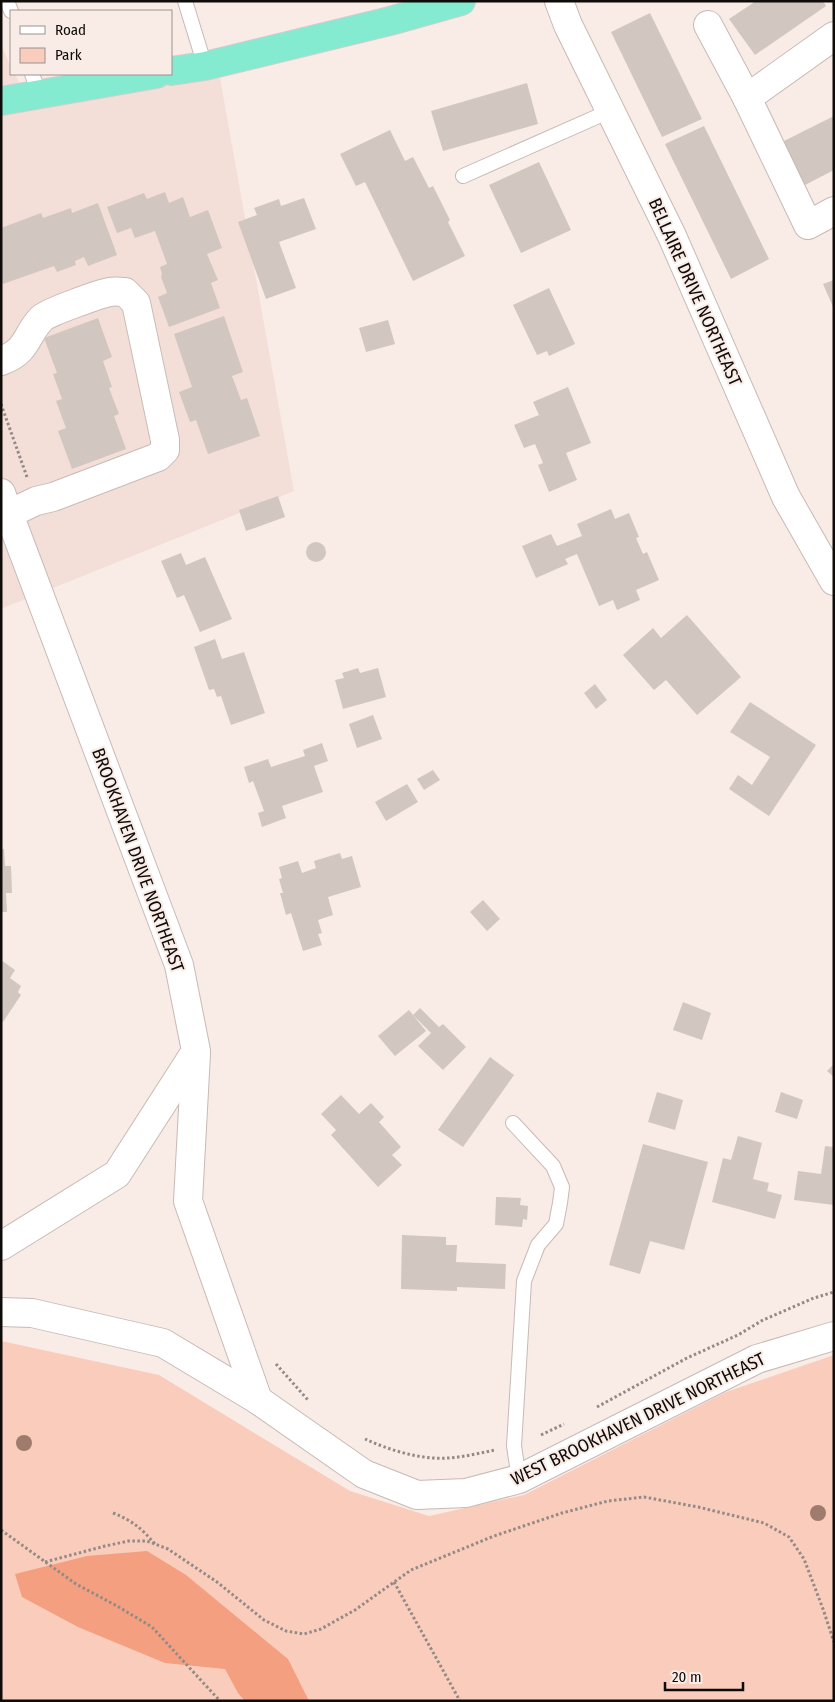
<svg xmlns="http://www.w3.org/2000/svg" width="835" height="1702" font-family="'Fira Sans Condensed',sans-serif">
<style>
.built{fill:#f3dfd7}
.green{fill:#f9ccbc}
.forest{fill:#f49f80}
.building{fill:#d2c6c1}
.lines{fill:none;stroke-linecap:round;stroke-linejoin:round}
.lane-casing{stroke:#c7bab6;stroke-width:16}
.street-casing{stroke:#c7bab6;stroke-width:30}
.highway-casing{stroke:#cfcece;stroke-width:30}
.path{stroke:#938a87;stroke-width:3;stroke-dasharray:2.5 2.5;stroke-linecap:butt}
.lane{stroke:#fff;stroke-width:14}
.street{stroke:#fff;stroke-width:28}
.highway{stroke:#84ebd1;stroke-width:28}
.tree{fill:#9e7b6d}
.labels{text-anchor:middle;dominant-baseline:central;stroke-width:4;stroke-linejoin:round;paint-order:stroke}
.street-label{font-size:18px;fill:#0f0b09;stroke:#f9ece7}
</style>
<rect width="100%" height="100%" fill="#f9ece7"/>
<!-- built -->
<path class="built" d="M1,44l10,23v7h4l10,20 68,-9 127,-7 74,413 -293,118z"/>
<!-- green -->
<path class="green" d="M1,1341l158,34 191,116 79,25 95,-21 202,-103 108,-37v346h-833z"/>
<!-- forest -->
<path class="forest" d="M147,1551l39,24 102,84 21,42h-64l-7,-8 -13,-24 -60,-6 -87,-36 -56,-30 -7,-23 72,-18z"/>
<!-- building -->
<g class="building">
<path d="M756,1h67l3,5 -71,49 -26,-36z"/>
<path d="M650,13l52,106 -40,18 -51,-105z"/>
<path d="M527,83l11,41 -95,27 -12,-40z"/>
<path d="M834,116v54l-29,15 -23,-43z"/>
<path d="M704,126l65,133 -38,20 -66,-135z"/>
<path d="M390,130l15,31 8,-4 16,31 4,-2 17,34 -2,2 17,34 -52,25 -48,-99 -9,4 -16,-32z"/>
<path d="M539,162l32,68 -50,23 -32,-68z"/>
<path d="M165,192l4,11 14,-6 7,20 18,-7 14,38 -15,6 11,26 -7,3 9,25 -51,19 -11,-30 9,-4 -6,-16 1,-3 -2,-7 7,-3 -12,-33 -20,7 -4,-10 -14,5 -10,-26 37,-14 3,6z"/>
<path d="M304,198l12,31 -37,13 17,46 -30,11 -28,-77 19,-7 -3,-7 25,-9 2,7z"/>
<path d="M98,203l19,52 -29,11 -4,-9 -9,4 1,4 -19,7 -3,-6 -51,18 -2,-4v-52l40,-15 2,5 28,-10 1,5z"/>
<path d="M834,280v29l-11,-25z"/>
<path d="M549,288l26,56 -26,12 -2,-5 -10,4 -24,-50z"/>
<path d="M224,316l19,56 -11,4 9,24 6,-2 13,38 -52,18 -12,-34 -6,2 -11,-30 13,-5 -18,-53z"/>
<path d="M98,318l14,39 -9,4 9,26 -3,1 10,26 -5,2 12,33 -54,20 -14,-38 8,-3 -10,-27 6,-2 -9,-25 4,-1 -13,-35z"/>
<path d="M388,320l7,24 -29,8 -7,-24z"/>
<path d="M568,387l23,56 -25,10 11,27 -28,12 -11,-27 5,-2 -8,-19 -11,4 -10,-23 25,-10 -6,-13z"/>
<path d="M278,496l7,21 -39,14 -7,-21z"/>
<path d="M611,509l4,10 14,-6 10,24 -3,1 7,16 4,-2 12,28 -23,10 4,10 -23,10 -4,-10 -14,6 -22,-52 -12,5 3,5 -32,14 -14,-32 29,-12 6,12 25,-10 -5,-12z"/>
<circle cx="316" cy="552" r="10"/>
<path d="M181,553l5,12 19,-8 27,62 -32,13 -16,-37 -7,3 -16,-37z"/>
<path d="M687,615l54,62 -44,38 -31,-35 -12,10 -31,-35 30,-27 8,10z"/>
<path d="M215,639l7,20 22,-7 21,61 -34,12 -10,-29 -4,1 -3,-8 -5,1 -15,-43z"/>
<path d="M358,668l2,5 18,-5 8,29 -43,12 -8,-29 9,-2 -2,-5z"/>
<path d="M595,684l12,16 -11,9 -12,-16z"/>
<path d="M750,702l66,43 -47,71 -40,-27 9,-14 14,10 18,-28 -40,-25z"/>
<path d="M373,715l9,24 -25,9 -8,-24z"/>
<path d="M322,743l6,18 -14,5 9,26 -41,14 4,12 -24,9 -4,-14 6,-2 -11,-30 -4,2 -5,-16 24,-8 3,8 34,-11 -2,-6z"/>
<path d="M433,770l7,10 -16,10 -7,-11z"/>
<path d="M407,784l11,18 -32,19 -11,-19z"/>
<path d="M1,849h3l1,17h6l1,27h-6l1,19h-6z"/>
<path d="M340,853l2,6 10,-3 9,31 -33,10 5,18 -15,5 4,13 -4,1 4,11 -19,6 -12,-38 -5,2 -6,-22h3l-4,-14 3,-1 -3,-11 19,-6 4,12 14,-5 -2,-7z"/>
<path d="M483,900l17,19 -13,12 -17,-19z"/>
<path d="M1,960l14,10 -5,8 11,8 -3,6 3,3 -18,27 -2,-1z"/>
<path d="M683,1002l28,11 -9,27 -29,-10z"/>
<path d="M420,1008l19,19 4,-3 23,23 -23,23 -25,-24 13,-13 -18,-18z"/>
<path d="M409,1010l17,21 -31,25 -17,-20z"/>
<path d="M490,1057l24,18 -51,72 -25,-17z"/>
<path d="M834,1064v13l-7,-6z"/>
<path d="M657,1092l26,8 -8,30 -27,-8z"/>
<path d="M781,1092l22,8 -6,19 -22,-7z"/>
<path d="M341,1095l18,19 12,-11 13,14 -5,5 22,25 -9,8 10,10 -24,22 -47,-52 5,-5 -15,-16z"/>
<path d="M738,1136l24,7 -9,36 16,4 -2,8 15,4 -7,24 -63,-17 11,-44 8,2z"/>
<path d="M643,1144l65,18 -24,88 -34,-9 -10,33 -31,-9z"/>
<path d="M825,1146l9,1v58l-40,-5 4,-29 23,3z"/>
<path d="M496,1197l25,1 -1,7 8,1 -1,14 -4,-1 -1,8 -27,-2z"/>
<path d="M402,1235l44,2v8h11l-1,17 50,2 -1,25 -48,-2v4l-56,-2z"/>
</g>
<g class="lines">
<defs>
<g id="lane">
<path d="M7,1l4,10"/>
<path d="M185,1l20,65"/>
<path d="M32,74l7,19"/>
<path d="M463,176l147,-65"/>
<path d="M513,1123l40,43 9,21 -2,16 -4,21 -18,21 -14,36 -10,165 5,33"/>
</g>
<g id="street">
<path d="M559,1l9,24 104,211 114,261 48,84"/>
<path d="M708,25l39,73 87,-62"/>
<path d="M747,98l61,127 26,-14"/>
<path d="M1,361c28,-10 24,-26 41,-43 4,-5 60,-25 68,-26 5,-1 11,0 15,0l11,11 29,137v10l-7,7 -105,40 -17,4 -27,13"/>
<path d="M1,493l178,472 17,86 -79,123 -116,72"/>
<path d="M196,1054l-8,147 70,199"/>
<path d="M1,1312l31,1 131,30 95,57 106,74 53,21 49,-2 53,-14 238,-120 77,-23"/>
</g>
<g id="highway">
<path d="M171,71l34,-5 185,-45 71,-20"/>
<path d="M1,101l155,-27"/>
</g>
</defs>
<!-- lane casing -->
<use href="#lane" class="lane-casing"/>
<!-- street casing -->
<use href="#street" class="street-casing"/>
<!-- highway casing -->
<use href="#highway" class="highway-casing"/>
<!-- path -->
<g class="path">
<path d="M1,404l26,73"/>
<path d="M276,1364l32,36"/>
<path d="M597,1407l90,-49 51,-23 25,-15 51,-22 20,-6"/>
<path d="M541,1435l23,-11"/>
<path d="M365,1439c24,11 56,21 83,19 16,-1 32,-5 47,-8"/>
<path d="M113,1513c20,8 28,15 42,31"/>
<path d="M1,1530l75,54 41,22 35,21 68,74"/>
<path d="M45,1562l60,-16 24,-5h18l21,8 49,33 47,38 22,11 18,3 17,-5 34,-19 56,-40 83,-34 68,-23 46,-12 36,-4 54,10 66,16 25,14 15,22 19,50 11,33"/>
<path d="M394,1582l66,119"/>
</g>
<!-- lane -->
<use href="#lane" class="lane"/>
<!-- street -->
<use href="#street" class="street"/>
<!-- highway -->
<use href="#highway" class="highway"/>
</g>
<!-- trees -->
<g class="tree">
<circle cx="24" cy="1443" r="8"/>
<circle cx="818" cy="1513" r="8"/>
</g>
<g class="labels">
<!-- street labels -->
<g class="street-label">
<text transform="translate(695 292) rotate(66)">BELLAIRE DRIVE NORTHEAST</text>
<text transform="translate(138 860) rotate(70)">BROOKHAVEN DRIVE NORTHEAST</text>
<text transform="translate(638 1419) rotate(-26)">WEST BROOKHAVEN DRIVE NORTHEAST</text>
</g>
</g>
<!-- border -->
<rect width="835" height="1702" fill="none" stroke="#0f0b09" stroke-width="5"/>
<!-- legend -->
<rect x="10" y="10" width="162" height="65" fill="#f9ece7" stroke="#9b928e"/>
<rect x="20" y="26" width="25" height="8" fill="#ffffff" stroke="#9b928e"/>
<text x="55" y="35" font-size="15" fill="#0f0b09">Road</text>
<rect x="20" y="48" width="25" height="15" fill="#f9ccbc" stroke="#9b928e"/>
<text x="55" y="60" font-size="15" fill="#0f0b09">Park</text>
<!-- scale -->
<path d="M665 1682v8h78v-8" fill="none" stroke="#0f0b09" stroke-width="2.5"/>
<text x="672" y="1682" font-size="15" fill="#0f0b09" stroke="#f9ece7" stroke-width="4" paint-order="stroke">20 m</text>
</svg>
